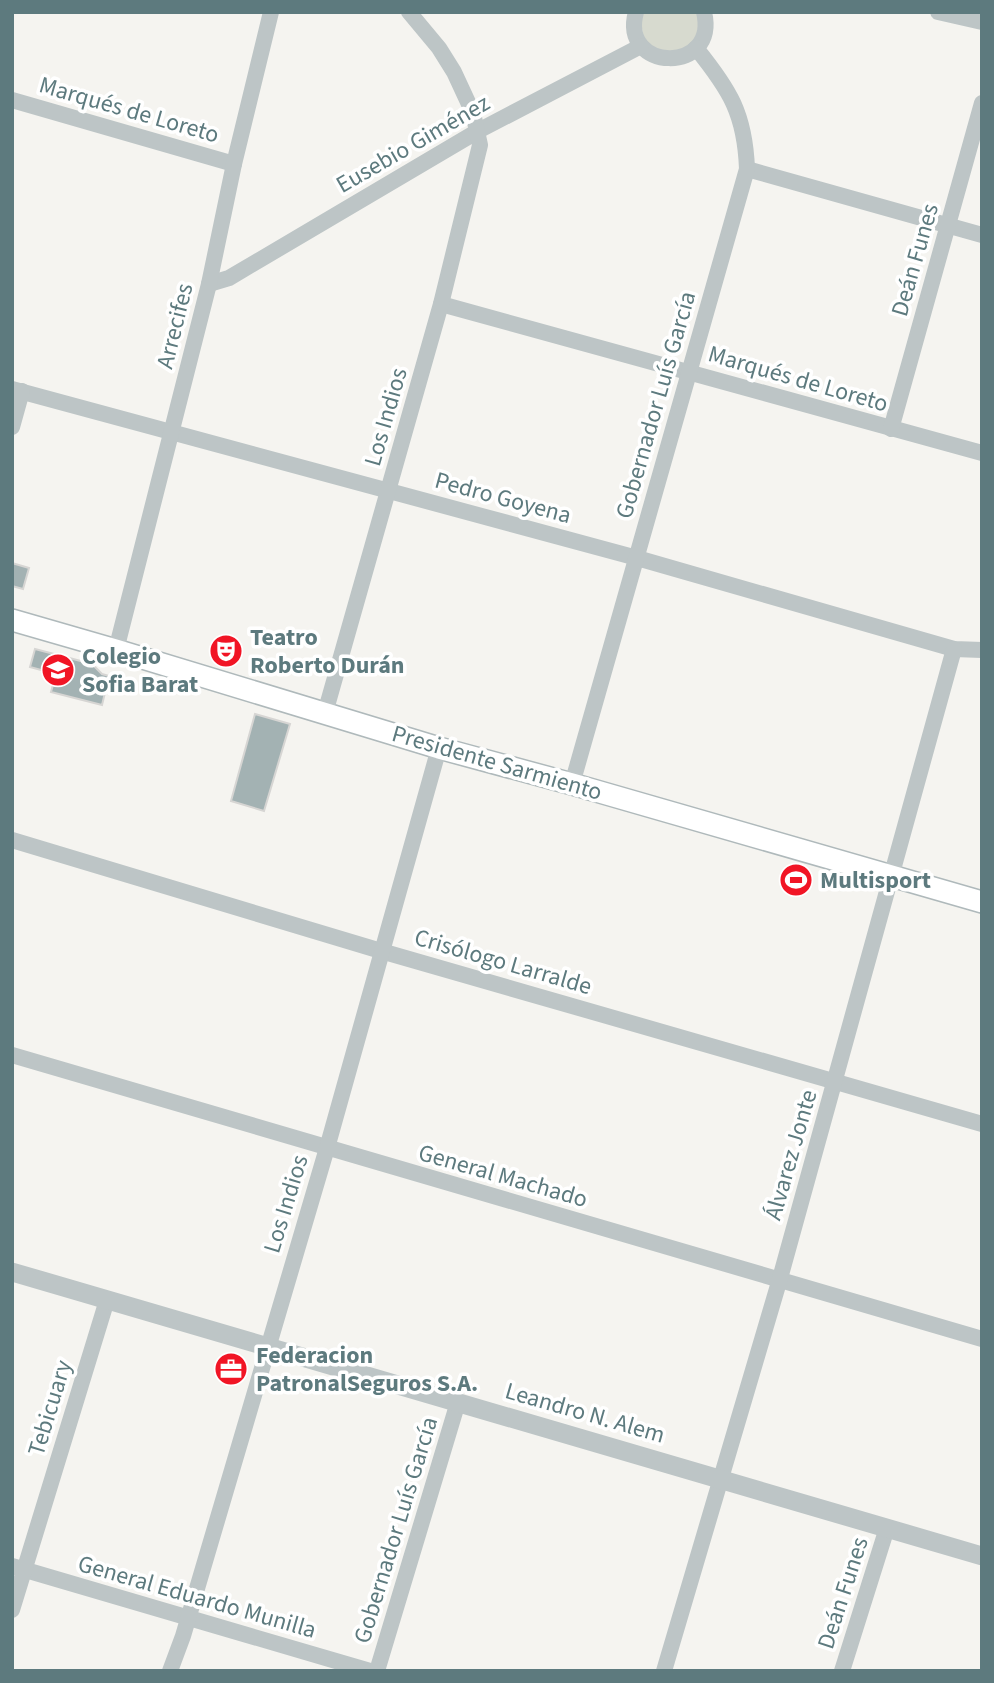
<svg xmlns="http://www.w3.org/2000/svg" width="994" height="1683" font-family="'Source Sans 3',sans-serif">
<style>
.green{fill:#d7dacf}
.building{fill:#a3b2b3;stroke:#d6d5d3;stroke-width:2}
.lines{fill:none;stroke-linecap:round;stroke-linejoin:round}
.secondary-casing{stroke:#afb9bb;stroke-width:24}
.minor{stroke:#bdc5c6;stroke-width:16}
.tertiary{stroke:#bdc5c6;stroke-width:19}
.secondary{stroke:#fff;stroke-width:21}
.labels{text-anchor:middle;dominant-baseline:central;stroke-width:7;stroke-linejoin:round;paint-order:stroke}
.street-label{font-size:24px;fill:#5d7a7e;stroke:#fff}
.poi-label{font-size:24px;font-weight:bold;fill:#5d7a7e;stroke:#fff;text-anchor:start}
</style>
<rect width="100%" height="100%" fill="#f5f4f0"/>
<!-- green -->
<path class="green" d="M639,12h60l-2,28 -19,15 -33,-10z"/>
<!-- building -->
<g class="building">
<path d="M12,563l17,5 -6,21 -11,-3z"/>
<path d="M35,649l57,15 10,10 7,2 -7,29 -51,-13 5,-18 -26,-7z"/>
<path d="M255,714l35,10 -26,87 -33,-10z"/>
<path d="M227,1354l11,3 4,5 -6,19 -16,-5z"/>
</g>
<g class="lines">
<defs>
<path id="secondary" d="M12,620l104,30 323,98 133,36 410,118"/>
</defs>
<!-- secondary casing -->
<use href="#secondary" class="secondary-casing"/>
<!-- minor -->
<g class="minor">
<path d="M636,12c-17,60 83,63 68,0"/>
<path d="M938,12l44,10"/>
<path d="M12,100l222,64"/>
<path d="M747,169l235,66"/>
<path d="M209,284l20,-6 249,-147 163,-85"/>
<path d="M441,304l541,149"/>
<path d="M12,389l625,169 317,91 28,1"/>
<path d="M12,427l10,-36"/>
<path d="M891,429l91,-326"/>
<path d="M116,650l93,-366 25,-120 37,-152"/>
<path d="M325,713l116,-409 39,-159 -7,-32 -19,-41 -15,-24 -30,-36"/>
<path d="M572,784l175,-615c-2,-55 -17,-79 -51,-121"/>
<path d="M12,840l369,111 601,173"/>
<path d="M12,1055l970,284"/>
<path d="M12,1566l358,105"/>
<path d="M12,1610l95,-310"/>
<path d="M170,1671l13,-35 144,-488 112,-400"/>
<path d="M377,1671l81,-269"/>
<path d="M664,1671l115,-389 175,-633"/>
<path d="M842,1671l45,-143"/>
</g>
<!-- tertiary -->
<path class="tertiary" d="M12,1272l970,284"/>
<!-- secondary -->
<use href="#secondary" class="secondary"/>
</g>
<!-- icons -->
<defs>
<symbol id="theatre-disc" viewBox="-11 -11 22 22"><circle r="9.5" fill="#f11525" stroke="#fff"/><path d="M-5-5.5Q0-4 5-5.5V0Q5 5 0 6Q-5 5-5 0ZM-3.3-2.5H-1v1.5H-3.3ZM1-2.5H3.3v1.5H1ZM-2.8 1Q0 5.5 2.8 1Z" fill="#fff"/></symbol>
<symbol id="school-disc" viewBox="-11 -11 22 22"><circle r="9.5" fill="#f11525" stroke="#fff"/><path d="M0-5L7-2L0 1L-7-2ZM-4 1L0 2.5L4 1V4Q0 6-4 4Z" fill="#fff"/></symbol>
<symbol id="stadium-disc" viewBox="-11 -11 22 22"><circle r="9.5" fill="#f11525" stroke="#fff"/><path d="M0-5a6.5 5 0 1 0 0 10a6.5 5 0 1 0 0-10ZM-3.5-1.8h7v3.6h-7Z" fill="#fff"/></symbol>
<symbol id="office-disc" viewBox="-11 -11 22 22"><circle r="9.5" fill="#f11525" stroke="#fff"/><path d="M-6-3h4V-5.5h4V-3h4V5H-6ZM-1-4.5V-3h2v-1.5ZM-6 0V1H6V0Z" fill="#fff"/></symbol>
</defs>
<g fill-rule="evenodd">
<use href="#theatre-disc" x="207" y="632" width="38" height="38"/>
<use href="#school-disc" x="39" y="651" width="38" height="38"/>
<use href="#stadium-disc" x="777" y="861" width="38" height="38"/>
<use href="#office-disc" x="212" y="1350" width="38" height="38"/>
</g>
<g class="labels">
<!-- street labels -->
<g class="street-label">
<text transform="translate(129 110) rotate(16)">Marqués de Loreto</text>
<text transform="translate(413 144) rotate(-30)">Eusebio Giménez</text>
<text transform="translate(915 260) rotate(-74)">Deán Funes</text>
<text transform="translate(175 326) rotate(-76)">Arrecifes</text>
<text transform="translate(798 379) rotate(16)">Marqués de Loreto</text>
<text transform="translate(656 405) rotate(-74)">Gobernador Luís García</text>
<text transform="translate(386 417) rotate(-74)">Los Indios</text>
<text transform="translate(503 498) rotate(15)">Pedro Goyena</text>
<text transform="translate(497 763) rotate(16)">Presidente Sarmiento</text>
<text transform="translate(503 962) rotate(16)">Crisólogo Larralde</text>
<text transform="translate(791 1155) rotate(-74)">Álvarez Jonte</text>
<text transform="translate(503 1176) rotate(16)">General Machado</text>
<text transform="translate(286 1204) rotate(-73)">Los Indios</text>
<text transform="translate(50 1408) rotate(-73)">Tebicuary</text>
<text transform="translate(585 1413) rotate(16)">Leandro N. Alem</text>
<text transform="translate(396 1530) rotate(-73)">Gobernador Luís García</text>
<text transform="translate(843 1593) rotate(-72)">Deán Funes</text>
<text transform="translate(197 1597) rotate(16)">General Eduardo Munilla</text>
</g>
<!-- poi labels -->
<g class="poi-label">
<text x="250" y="637">Teatro<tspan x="250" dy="28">Roberto Durán</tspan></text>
<text x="82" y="656">Colegio<tspan x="82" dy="28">Sofia Barat</tspan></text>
<text x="820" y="880">Multisport</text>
<text x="256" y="1355">Federacion<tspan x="256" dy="28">PatronalSeguros S.A.</tspan></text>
</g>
</g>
<!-- border -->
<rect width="994" height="1683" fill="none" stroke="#5d7a7e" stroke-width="28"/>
</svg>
